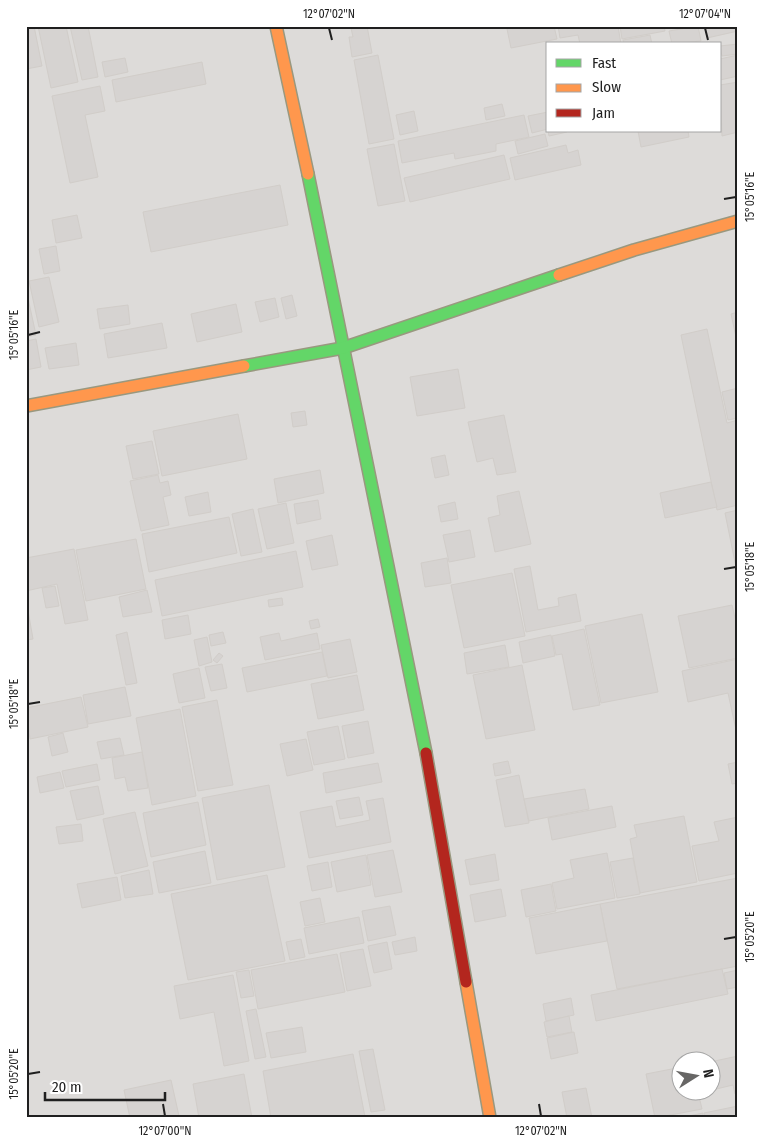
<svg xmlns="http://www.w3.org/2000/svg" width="764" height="1144" font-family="'Fira Sans Condensed',sans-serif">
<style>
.residential{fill:#dddbd9;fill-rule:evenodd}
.building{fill:#d6d3d1;stroke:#d1cdc9}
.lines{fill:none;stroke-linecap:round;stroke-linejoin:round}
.fast-casing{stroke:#99987f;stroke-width:14}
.slow-casing{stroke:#99987f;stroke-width:14}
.jam-casing{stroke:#99987f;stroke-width:14}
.fast{stroke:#63d668;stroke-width:11}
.slow{stroke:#ff974d;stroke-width:11}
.jam{stroke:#b3261e;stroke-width:11}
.ticks{fill:none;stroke:#1f1f1f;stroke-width:2}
.neatline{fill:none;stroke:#1f1f1f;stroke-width:2}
.ticks-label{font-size:12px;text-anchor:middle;fill:#1f1f1f}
</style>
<rect width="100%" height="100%" fill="#eeebe8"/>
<!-- residential -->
<path class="residential" d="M26,26h712v1092h-712zM548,44h172v87h-172zM682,1062h30v30h-30z"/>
<!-- building -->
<g class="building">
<path d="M26,26h8l8,40 -16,3z"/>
<path d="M38,26h28l12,56 -27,6z"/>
<path d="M70,26h18l10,51 -16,3z"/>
<path d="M367,26l5,27 -20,4 -3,-20h4l-2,-9z"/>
<path d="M517,26h37l3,13 -46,9 -4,-19z"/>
<path d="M558,26h60l3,18h-41l-2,-9 -18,3z"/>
<path d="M620,26h44l1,5 -43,8z"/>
<path d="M698,26l3,15 -29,3 -3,-13z"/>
<path d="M705,26h33v5l-31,7z"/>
<path d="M650,35l2,9h-28l-1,-4z"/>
<path d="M738,44v10l-16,2 -2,-10z"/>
<path d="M378,55l16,84 -25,5 -15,-84z"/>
<path d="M738,55v21l-18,4v-21z"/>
<path d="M125,58l3,14 -23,5 -3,-15z"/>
<path d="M202,62l4,22 -90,18 -4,-22z"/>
<path d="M738,82v50l-16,4 -2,-51z"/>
<path d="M100,86l5,25 -20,4 13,62 -28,6 -18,-87z"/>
<path d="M502,104l3,12 -19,4 -2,-12z"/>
<path d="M414,111l4,20 -18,4 -4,-20z"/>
<path d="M548,112v17l-16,4 -4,-17z"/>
<path d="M524,115l5,22 -33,7v7l-41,8 -1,-6 -52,10 -4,-22z"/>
<path d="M548,131h18l1,1 -18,4z"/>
<path d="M638,131h50l1,6 -48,10z"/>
<path d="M545,134l3,12 -30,8 -3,-13z"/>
<path d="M394,144l11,57 -27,5 -11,-57z"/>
<path d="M566,145l2,8 10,-3 3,15 -66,15 -5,-22z"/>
<path d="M504,155l6,24 -100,23 -6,-24z"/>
<path d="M280,185l8,40 -137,27 -8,-40z"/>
<path d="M77,215l5,23 -26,5 -4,-23z"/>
<path d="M56,246l4,25 -16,3 -5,-25z"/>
<path d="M49,277l10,45 -20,5 -10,-46z"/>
<path d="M26,289l10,46 -10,2z"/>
<path d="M292,295l5,21 -11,3 -5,-21z"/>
<path d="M275,298l4,19 -19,5 -5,-20z"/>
<path d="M236,304l6,28 -45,10 -6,-28z"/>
<path d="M128,305l2,19 -30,5 -3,-20z"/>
<path d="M738,312v34l-7,-32z"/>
<path d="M162,323l5,25 -59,10 -4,-24z"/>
<path d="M707,329l20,94 11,-3v85l-21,5 -36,-175z"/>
<path d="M36,339l5,28 -15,3v-29z"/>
<path d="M76,343l3,22 -30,4 -4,-21z"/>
<path d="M458,369l7,39 -48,8 -7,-39z"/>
<path d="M738,388v30l-10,2 -6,-28z"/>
<path d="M305,411l2,14 -14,2 -2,-14z"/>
<path d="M238,414l9,45 -85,17 -9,-45z"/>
<path d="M504,415l12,57 -19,3 -4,-17 -16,4 -9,-40z"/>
<path d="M152,441l7,33 -26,5 -7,-33z"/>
<path d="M445,455l4,20 -14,3 -4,-20z"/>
<path d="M320,470l4,23 -46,10 -4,-24z"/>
<path d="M158,475l2,8 8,-2 3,14 -8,2 6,28 -28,6 -11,-50z"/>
<path d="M711,482l6,25 -52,11 -5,-25z"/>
<path d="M519,491l12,53 -36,8 -7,-34 12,-3 -3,-19z"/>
<path d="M208,492l3,20 -22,4 -4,-19z"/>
<path d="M318,500l3,19 -24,5 -3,-20z"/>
<path d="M455,502l3,17 -17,3 -3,-16z"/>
<path d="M286,503l8,40 -27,6 -9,-40z"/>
<path d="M253,509l9,43 -21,4 -9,-42z"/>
<path d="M738,510v67l-13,-64z"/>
<path d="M229,517l8,36 -88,19 -7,-38z"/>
<path d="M470,530l5,27 -26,5 -6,-27z"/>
<path d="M332,535l6,30 -26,5 -6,-29z"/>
<path d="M136,539l10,50 -60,12 -10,-51z"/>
<path d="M74,549l14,71 -23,4 -8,-40 -31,7v-33z"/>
<path d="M296,551l7,36 -141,29 -7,-36z"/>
<path d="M447,558l4,25 -26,4 -4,-24z"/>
<path d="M530,566l8,44 21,-4 -1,-8 18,-4 5,27 -55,11 -12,-63z"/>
<path d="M512,573l13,63 -61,12 -13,-63z"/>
<path d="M55,586l4,20 -13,2 -4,-20z"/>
<path d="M147,590l5,22 -29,5 -4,-20z"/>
<path d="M282,598l1,7 -14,2 -1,-7z"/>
<path d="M26,599l7,40 -7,1z"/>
<path d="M732,605l6,26v27l-49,10 -11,-52z"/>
<path d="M642,614l16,78 -57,11 -16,-77z"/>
<path d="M188,615l3,19 -26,5 -3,-19z"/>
<path d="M318,619l2,8 -9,2 -2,-8z"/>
<path d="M584,629l16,76 -27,5 -11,-56 -6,1 -4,-19z"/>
<path d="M127,632l10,51 -11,2 -10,-50z"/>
<path d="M223,632l3,11 -15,3 -2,-11z"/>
<path d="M279,633l2,8 36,-8 3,16 -55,11 -5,-23z"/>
<path d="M551,635l4,21 -32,7 -4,-21z"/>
<path d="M207,637l5,25 -13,4 -5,-26z"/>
<path d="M350,639l7,33 -29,6 -7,-33z"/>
<path d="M505,645l4,22 -42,7 -3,-21z"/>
<path d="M322,652l5,24 -80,16 -5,-24z"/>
<path d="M219,653l4,3 -6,7 -4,-3z"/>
<path d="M738,659v80l-10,-46 -40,9 -6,-31z"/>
<path d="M222,664l5,24 -16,3 -6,-24z"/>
<path d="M522,665l13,65 -49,9 -13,-64z"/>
<path d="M199,668l6,30 -26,5 -6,-29z"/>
<path d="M357,675l7,35 -46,9 -7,-35z"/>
<path d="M125,687l6,29 -43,8 -5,-29z"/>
<path d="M81,697l7,30 -58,12 -4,-31z"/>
<path d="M217,700l16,85 -35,6 -16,-84z"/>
<path d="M180,709l16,87 -44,9 -16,-87z"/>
<path d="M368,721l6,32 -26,5 -6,-32z"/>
<path d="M338,726l7,33 -31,6 -7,-33z"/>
<path d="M63,733l5,19 -16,4 -4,-19z"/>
<path d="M120,738l4,17 -23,4 -4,-17z"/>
<path d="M306,739l7,31 -26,6 -7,-32z"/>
<path d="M142,752l6,36 -20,3 -3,-14 -10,2 -3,-21z"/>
<path d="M508,761l3,12 -16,3 -2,-12z"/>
<path d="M738,762v21l-6,1 -4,-20z"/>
<path d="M378,763l4,19 -56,11 -3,-20z"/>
<path d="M97,764l3,16 -34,7 -4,-16z"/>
<path d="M60,772l4,16 -24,5 -3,-16z"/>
<path d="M519,775l10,48 -24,4 -9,-47z"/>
<path d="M269,785l16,82 -68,13 -15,-82z"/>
<path d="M98,786l6,28 -27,6 -7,-29z"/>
<path d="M585,789l4,20 -60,12 -5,-22z"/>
<path d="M359,797l4,18 -23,4 -4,-18z"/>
<path d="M383,798l8,44 -82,16 -9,-46 32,-6 4,21 34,-7 -4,-19z"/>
<path d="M198,802l8,43 -55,12 -8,-44z"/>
<path d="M612,806l4,21 -64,13 -4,-22z"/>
<path d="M135,812l13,54 -33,8 -12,-55z"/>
<path d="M684,816l13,66 -57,11 -10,-54 7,-2 -3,-12z"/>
<path d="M738,817v56l-39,8 -7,-35 27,-5 -5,-19z"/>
<path d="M81,824l2,17 -24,3 -3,-17z"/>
<path d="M393,850l9,42 -27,5 -8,-42z"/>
<path d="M205,851l6,32 -52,10 -6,-31z"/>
<path d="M607,853l8,45 -58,11 -5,-26 22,-5 -4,-18z"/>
<path d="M495,854l4,26 -29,5 -5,-25z"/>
<path d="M366,855l5,30 -34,7 -6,-30z"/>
<path d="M633,858l7,36 -23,4 -7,-36z"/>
<path d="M328,862l4,25 -20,4 -5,-25z"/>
<path d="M149,870l4,24 -28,4 -4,-22z"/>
<path d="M267,875l18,86 -97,19 -17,-86z"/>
<path d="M117,877l4,23 -39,8 -5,-24z"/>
<path d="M738,878v88l-121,23 -17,-85z"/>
<path d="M551,884l5,27 -30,6 -5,-27z"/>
<path d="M501,889l5,27 -31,6 -5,-27z"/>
<path d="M320,898l5,24 -20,4 -5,-24z"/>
<path d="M600,904l7,37 -71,13 -7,-36z"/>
<path d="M390,906l6,29 -28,6 -6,-30z"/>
<path d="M359,917l5,26 -55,11 -5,-26z"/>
<path d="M415,937l2,14 -22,4 -3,-13z"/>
<path d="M301,939l4,18 -15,3 -4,-18z"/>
<path d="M387,942l5,27 -18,4 -6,-27z"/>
<path d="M363,949l8,37 -24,5 -7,-38z"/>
<path d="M337,954l8,38 -87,17 -7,-39z"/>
<path d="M722,969l6,25 -132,27 -5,-26z"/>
<path d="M249,970l5,26 -13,2 -5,-26z"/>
<path d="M738,970v17l-11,2 -3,-16z"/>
<path d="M233,975l16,86 -25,5 -10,-54 -34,7 -6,-33z"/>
<path d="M571,998l3,17 -28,6 -3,-17z"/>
<path d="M256,1009l10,48 -11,2 -9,-48z"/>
<path d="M569,1016l3,16 -25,5 -3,-15z"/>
<path d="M302,1027l4,25 -35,6 -5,-25z"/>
<path d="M574,1032l4,21 -27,6 -4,-21z"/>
<path d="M373,1049l12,61 -14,2 -12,-61z"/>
<path d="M353,1054l12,63 -94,1 -8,-47z"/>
<path d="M738,1056v37l-3,1 -2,-9 -21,5 -2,-28z"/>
<path d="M682,1067v25h16l4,17 -47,9 -9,-44z"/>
<path d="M244,1074l8,44h-53l-6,-34z"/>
<path d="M171,1080l8,36 -49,2 -6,-28z"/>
<path d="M586,1088l6,30h-25l-5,-26z"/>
<path d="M738,1106v12h-33l-1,-5z"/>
<path d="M703,1113v5h-18l-1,-1z"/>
</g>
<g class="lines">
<defs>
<g id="fast">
<path d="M308,174l118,579"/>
<path d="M244,366l99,-18 216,-73"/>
</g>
<g id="slow">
<path d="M276,26l32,148"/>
<path d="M559,275l75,-25 104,-29"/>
<path d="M26,406l218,-40"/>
<path d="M466,982l24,136"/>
</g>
<path id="jam" d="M426,753l40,229"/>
</defs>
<!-- fast casing -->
<use href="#fast" class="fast-casing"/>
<!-- slow casing -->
<use href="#slow" class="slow-casing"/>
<!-- jam casing -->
<use href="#jam" class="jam-casing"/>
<!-- fast -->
<use href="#fast" class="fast"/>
<!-- slow -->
<use href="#slow" class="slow"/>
<!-- jam -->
<use href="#jam" class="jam"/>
</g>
<!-- ticks -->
<path class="ticks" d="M329,28l3,12M705,28l3,12M724,199l12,-2M28,335l12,-3M724,569l12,-2M28,704l12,-2M724,939l12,-2M28,1074l12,-2M163,1104l2,12M539,1104l2,12"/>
<!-- border -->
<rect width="764" height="1144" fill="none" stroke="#ffffff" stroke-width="55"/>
<!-- legend -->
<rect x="546" y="42" width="175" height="90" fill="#ffffff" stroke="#a5a5a5"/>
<rect x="556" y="59" width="25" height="8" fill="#63d668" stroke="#a5a5a5"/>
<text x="592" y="68" font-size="15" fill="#1f1f1f">Fast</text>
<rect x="556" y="84" width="25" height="8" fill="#ff974d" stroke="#a5a5a5"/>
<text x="592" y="92" font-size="15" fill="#1f1f1f">Slow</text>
<rect x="556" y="109" width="25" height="8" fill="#b3261e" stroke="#a5a5a5"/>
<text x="592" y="118" font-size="15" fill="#1f1f1f">Jam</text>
<!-- north arrow -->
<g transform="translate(696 1076) rotate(79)"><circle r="24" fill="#ffffff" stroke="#a5a5a5"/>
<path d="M0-4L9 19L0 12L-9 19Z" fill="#676665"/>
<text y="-8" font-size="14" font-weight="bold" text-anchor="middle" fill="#1f1f1f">N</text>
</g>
<!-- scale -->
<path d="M45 1092v8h120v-8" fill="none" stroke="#1f1f1f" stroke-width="2.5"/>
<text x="52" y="1092" font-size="15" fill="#1f1f1f" stroke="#ffffff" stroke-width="4" paint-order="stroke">20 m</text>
<rect x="28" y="28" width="708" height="1088" class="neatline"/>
<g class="ticks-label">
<text x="329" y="18">12°07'02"N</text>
<text x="705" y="18">12°07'04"N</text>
<text transform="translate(750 197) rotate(-90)" y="4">15°05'16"E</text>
<text transform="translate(14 335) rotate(-90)" y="4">15°05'16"E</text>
<text transform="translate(750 567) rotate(-90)" y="4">15°05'18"E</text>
<text transform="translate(14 704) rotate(-90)" y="4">15°05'18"E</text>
<text transform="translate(750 937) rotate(-90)" y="4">15°05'20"E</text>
<text transform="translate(14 1074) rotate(-90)" y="4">15°05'20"E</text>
<text x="165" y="1135">12°07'00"N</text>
<text x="541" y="1135">12°07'02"N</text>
</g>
</svg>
